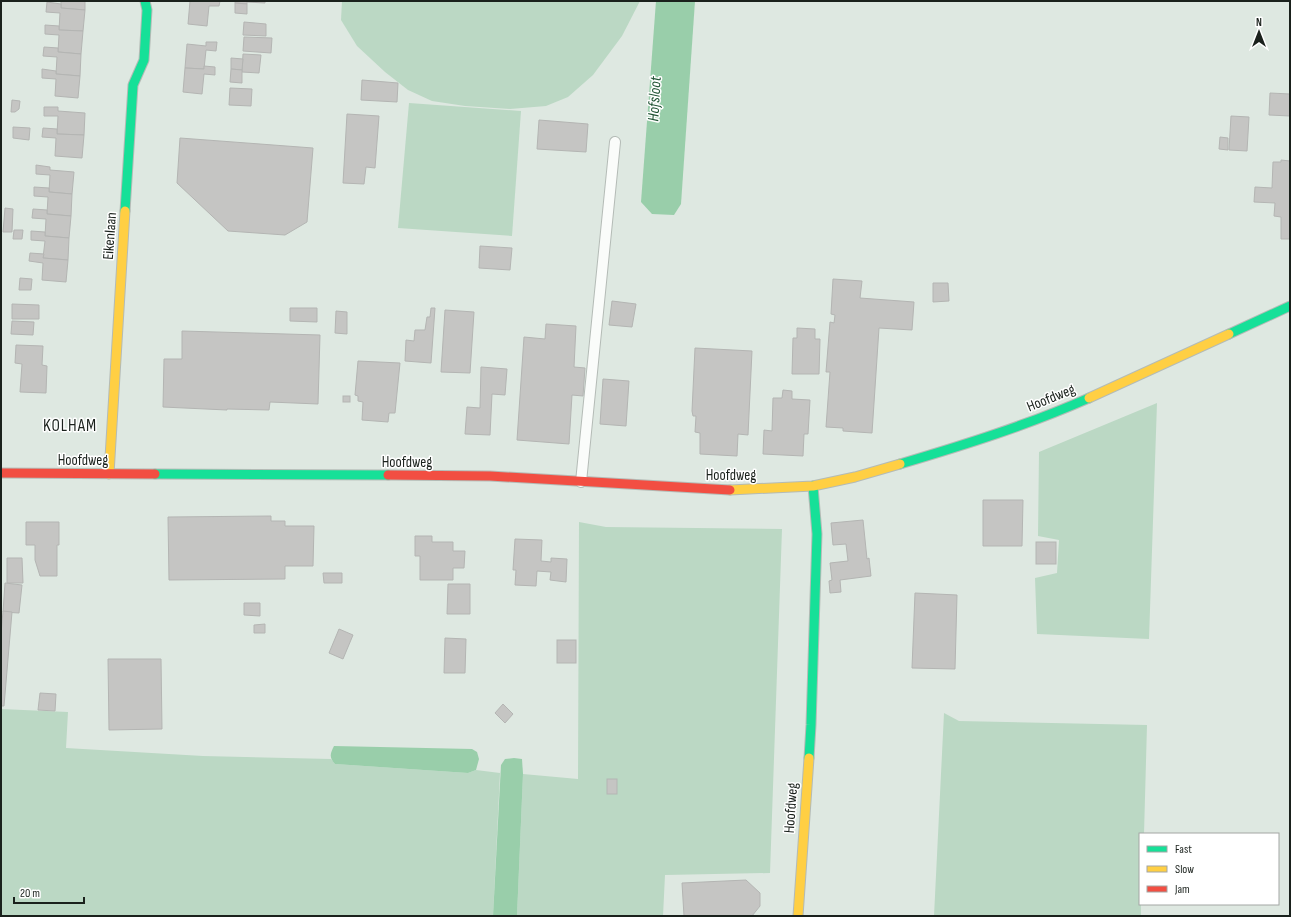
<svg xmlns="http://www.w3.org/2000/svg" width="1291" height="917" font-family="'Sofia Sans Condensed',sans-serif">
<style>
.green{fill:#bbd8c4}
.water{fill:#99ceaa}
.building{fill:#c5c5c3;stroke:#b4b5b3}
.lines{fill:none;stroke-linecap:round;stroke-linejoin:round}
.lane-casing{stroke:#b4bbb6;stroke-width:12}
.fast-casing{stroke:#b4bbb6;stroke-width:11}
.slow-casing{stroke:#b4bbb6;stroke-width:11}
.jam-casing{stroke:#b4bbb6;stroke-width:11}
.lane{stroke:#fafcfa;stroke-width:10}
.fast{stroke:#16e098;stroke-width:9}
.slow{stroke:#ffcf43;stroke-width:9}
.jam{stroke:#f24e42;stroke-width:9}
.labels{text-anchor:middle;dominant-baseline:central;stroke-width:3;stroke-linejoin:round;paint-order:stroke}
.street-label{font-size:15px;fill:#1a211c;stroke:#fff}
.water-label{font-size:16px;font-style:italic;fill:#1f5333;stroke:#fff}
.quarter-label{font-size:17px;letter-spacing:1px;fill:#1a211c;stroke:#fff}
</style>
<rect width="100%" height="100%" fill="#dee8e1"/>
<!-- green -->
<g class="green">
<path d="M342,1h298l-18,35 -29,39 -25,22 -22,9 -36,3 -45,-3 -33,-5 -24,-11 -23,-18 -28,-26 -16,-26z"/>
<path d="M409,103l112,8 -9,125 -114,-8z"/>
<path d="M1157,403l-8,236 -112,-5 -2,-56 22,-5 2,-33 -21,-4 1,-84z"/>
<path d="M579,522l27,5 176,2 -12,344 -105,2 -2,41h-146l6,-142 55,5z"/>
<path d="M1,709l67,3 -2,36 137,8 128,3 4,5 133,9 8,-3 24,3 -7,143h-492z"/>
<path d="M944,713l15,8 188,4 -3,109h-4l1,82h-207z"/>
</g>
<!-- water -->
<g class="water">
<path d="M656,1h39l-14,203 -7,11 -22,-1 -11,-12z"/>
<path d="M334,746l138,3 5,3 2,7 -3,11 -8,3 -133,-9c-6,-7 -5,-10 -1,-18z"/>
<path d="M514,758l8,1 1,15 -6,142h-24l8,-151 4,-6z"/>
</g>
<!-- building -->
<g class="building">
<path d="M61,1h24v9l-24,-2z"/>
<path d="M190,1h30l-1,5h-10l-2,20 -19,-2z"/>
<path d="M235,1h12v3l-12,-1z"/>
<path d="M247,1h18v2l-18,-1z"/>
<path d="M47,2l14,2v4l24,2 -2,21 -24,-1 1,-17 -14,-1z"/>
<path d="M235,3l12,1v10l-12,-1z"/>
<path d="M244,22l22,2v12l-23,-1z"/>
<path d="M45,25l14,1v4l24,1 -2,23 -23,-2 1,-17 -14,-1z"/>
<path d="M244,37l28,1 -1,15 -28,-2z"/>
<path d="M206,42h11l-1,9 -10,-1 -2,19 -19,-1 2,-24 19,2z"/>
<path d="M44,47l14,1v4l23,2 -1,22 -24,-2 1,-17 -14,-1z"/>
<path d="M243,54l18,1 -2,18 -17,-1z"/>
<path d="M231,58l12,1 -1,11 -11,-1z"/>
<path d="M204,66l11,1v8l-11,-1 -2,20 -19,-2 2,-24 19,1z"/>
<path d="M42,69l14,2v3l24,2 -2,22 -23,-2 1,-17 -14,-1z"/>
<path d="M231,69l11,1v13l-12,-1z"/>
<path d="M362,80l36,3 -1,19 -36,-2z"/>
<path d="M230,88l22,1 -1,17 -22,-1z"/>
<path d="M1270,93l20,1v22l-21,-1z"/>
<path d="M12,100l8,1 -1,8 -4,3h-4z"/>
<path d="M44,107h14v4l27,2 -1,22 -27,-1 1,-18h-14z"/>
<path d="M347,114l32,2 -4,52 -9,-1 -2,17 -21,-1z"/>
<path d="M1231,116l18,1 -2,34 -18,-1z"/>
<path d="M539,120l49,4 -2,28 -49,-3z"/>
<path d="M13,127l17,1 -1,12 -16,-2z"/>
<path d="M43,128l14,1v5l27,1 -2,23 -27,-2 1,-18 -14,-1z"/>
<path d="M1220,137l8,1v12l-9,-1z"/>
<path d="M180,138l133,10 -6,74 -22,13 -57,-4 -51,-48z"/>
<path d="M1281,160l9,1v78h-9v-22l-7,-1 1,-13 -21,-1 1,-15 17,1 1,-26h8z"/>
<path d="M36,165l14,2v3l24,2 -2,22 -23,-2 1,-17 -14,-1z"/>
<path d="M34,187l15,1v4l23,2 -1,22 -24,-2 1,-17 -14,-1z"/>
<path d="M5,208l8,1 -1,23h-9z"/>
<path d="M33,209l14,1v4l24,2 -2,22 -24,-2 1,-17 -14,-1z"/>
<path d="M14,230h9l-1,9h-9z"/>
<path d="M31,231l14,1v4l24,2 -1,22 -25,-2 2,-17 -14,-1z"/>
<path d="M480,246l32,2 -2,22 -31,-2z"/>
<path d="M30,253l14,1 -1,4 25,2 -2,22 -24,-2 1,-17 -14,-2z"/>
<path d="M20,278l12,1 -1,11h-12z"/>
<path d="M833,279l29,2 -2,17 54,4 -2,28 -33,-2 -7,105 -29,-2v-3l-17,-1 4,-55h-4l4,-50 4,1 1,-8 -4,-1z"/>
<path d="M933,283h15l1,18 -16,1z"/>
<path d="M612,301l24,3 -4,23 -23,-2z"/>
<path d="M12,304l27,1v14h-27z"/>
<path d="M290,308h27v14l-27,-1z"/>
<path d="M431,308h4l-4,55 -26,-2 1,-21 8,1 1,-11h10l2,-13h3z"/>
<path d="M445,310l29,2 -4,61 -29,-1z"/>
<path d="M336,311l11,1v22l-12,-1z"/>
<path d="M12,321l22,1 -1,13 -22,-1z"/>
<path d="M546,324l30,2 -2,41 11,1 -2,28 -11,-1 -3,49 -52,-4 7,-103 21,2z"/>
<path d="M797,328l18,1v10h5l-1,35h-27l1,-36h4z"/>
<path d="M182,331l138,4 -2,69 -48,-2 -1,8 -42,-1v1l-64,-3 1,-48h18z"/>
<path d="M16,345l27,1 -1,19 5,1 -1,27 -26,-1 2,-28 -7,-1z"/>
<path d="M695,348l57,3 -4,84 -10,-1 -1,22 -37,-2v-21l-5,-1 1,-16h-3l-1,-5z"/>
<path d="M358,361l42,2 -5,50h-6l-1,9 -26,-2 1,-18 -5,-1v-5l-3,-1z"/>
<path d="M481,367l26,2 -2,26 -13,-1 -2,41 -25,-1 2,-27 13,1z"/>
<path d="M603,379l26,2 -3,45 -26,-2z"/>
<path d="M783,390l9,1v8l18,1 -2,34h-4l-1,22 -40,-2 1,-24 8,1 1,-33h9z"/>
<rect x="343" y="396" width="7" height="6"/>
<path d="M983,500h40l-1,46h-39z"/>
<path d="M271,516v5h14v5h29l-1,40h-28v13l-116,1 -1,-63z"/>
<path d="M863,520l4,39 2,-1 2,18 -31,4 1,12 -11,1 -1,-12 3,-1 -2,-17 18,-2 -2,-17 -13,1 -2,-22z"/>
<path d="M26,522h33v23h-2v31h-17l-5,-16v-15h-9z"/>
<path d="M415,536h17v6h21v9h12l-1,17h-11v12h-33v-24h-5z"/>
<path d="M515,539l27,1 -1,21 10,1v-4l16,1 -1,23 -16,-2 1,-8 -14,-1 -1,15 -21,-1 1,-15h-3z"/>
<rect x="1036" y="542" width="20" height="22"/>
<path d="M7,558h15l1,25h-16z"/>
<path d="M323,573h19v10h-18z"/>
<path d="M5,583l17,2 -3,28 -16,-1z"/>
<path d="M448,584h22v30h-23z"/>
<path d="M915,593l42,2 -2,74 -43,-1z"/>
<path d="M244,603h16v13l-16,-1z"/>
<path d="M3,611l9,1 -8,94h-3v-72z"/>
<path d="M265,624v9h-11v-8z"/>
<path d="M339,629l14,6 -10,24 -14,-6z"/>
<path d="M445,638l21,1 -1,34h-21z"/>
<rect x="557" y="640" width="19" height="23"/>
<path d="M108,659h53l1,70 -53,1z"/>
<path d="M40,693l16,1 -1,17 -17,-1z"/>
<path d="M503,704l10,10 -8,9 -10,-10z"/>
<rect x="607" y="779" width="10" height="15"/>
<path d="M746,880l14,13v13l-8,10h-68l-2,-33z"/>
</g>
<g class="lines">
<defs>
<path id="lane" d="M581,482l34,-340"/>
<g id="fast">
<path d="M125,211l8,-126 11,-25 3,-50 -2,-9"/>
<path d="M1229,334l61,-28"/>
<path d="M900,464c64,-19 128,-39 189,-66"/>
<path d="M155,474l233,1"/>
<path d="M809,758l2,-33 6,-191 -4,-48"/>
</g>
<g id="slow">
<path d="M1089,398l140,-64"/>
<path d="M109,474l16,-263"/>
<path d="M730,490l83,-4 42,-9 45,-13"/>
<path d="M798,916l11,-158"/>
</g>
<g id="jam">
<path d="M1,473l154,1"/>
<path d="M388,475l102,1 240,14"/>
</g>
</defs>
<!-- lane casing -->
<use href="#lane" class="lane-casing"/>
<!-- fast casing -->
<use href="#fast" class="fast-casing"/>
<!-- slow casing -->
<use href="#slow" class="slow-casing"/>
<!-- jam casing -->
<use href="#jam" class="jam-casing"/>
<!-- lane -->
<use href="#lane" class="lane"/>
<!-- fast -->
<use href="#fast" class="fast"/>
<!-- slow -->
<use href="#slow" class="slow"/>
<!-- jam -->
<use href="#jam" class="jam"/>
</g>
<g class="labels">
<!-- street labels -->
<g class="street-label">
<text transform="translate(110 236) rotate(-86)">Eikenlaan</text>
<text transform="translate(1051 398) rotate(-22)">Hoofdweg</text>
<text x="83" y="460">Hoofdweg</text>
<text x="407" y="462">Hoofdweg</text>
<text x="731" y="475">Hoofdweg</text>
<text transform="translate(791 808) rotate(-86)">Hoofdweg</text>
</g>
<!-- water labels -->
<g class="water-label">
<text transform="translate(655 99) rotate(-87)">Hofsloot</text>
</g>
<!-- quarter labels -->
<g class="quarter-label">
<text x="70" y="426">KOLHAM</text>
</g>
</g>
<!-- border -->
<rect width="1291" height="917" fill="none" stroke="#1a211c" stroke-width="4"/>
<!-- legend -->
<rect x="1139" y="833" width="140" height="72" fill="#ffffff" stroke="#a3a6a4"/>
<rect x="1147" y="846" width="20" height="6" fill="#16e098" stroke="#a3a6a4"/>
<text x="1175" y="853" font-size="12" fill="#1a211c">Fast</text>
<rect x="1147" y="866" width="20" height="6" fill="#ffcf43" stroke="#a3a6a4"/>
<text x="1175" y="873" font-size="12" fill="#1a211c">Slow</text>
<rect x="1147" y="886" width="20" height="6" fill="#f24e42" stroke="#a3a6a4"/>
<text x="1175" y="893" font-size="12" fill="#1a211c">Jam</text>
<!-- north arrow -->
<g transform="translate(1259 32)" stroke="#ffffff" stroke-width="3" paint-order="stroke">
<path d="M0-3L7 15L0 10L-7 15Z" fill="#1a211c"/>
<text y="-6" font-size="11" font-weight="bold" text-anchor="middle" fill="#1a211c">N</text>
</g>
<!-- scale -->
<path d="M14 897v6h70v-6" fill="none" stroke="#1a211c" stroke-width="2"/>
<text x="20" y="897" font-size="12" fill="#1a211c" stroke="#ffffff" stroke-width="3" paint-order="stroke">20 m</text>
</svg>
